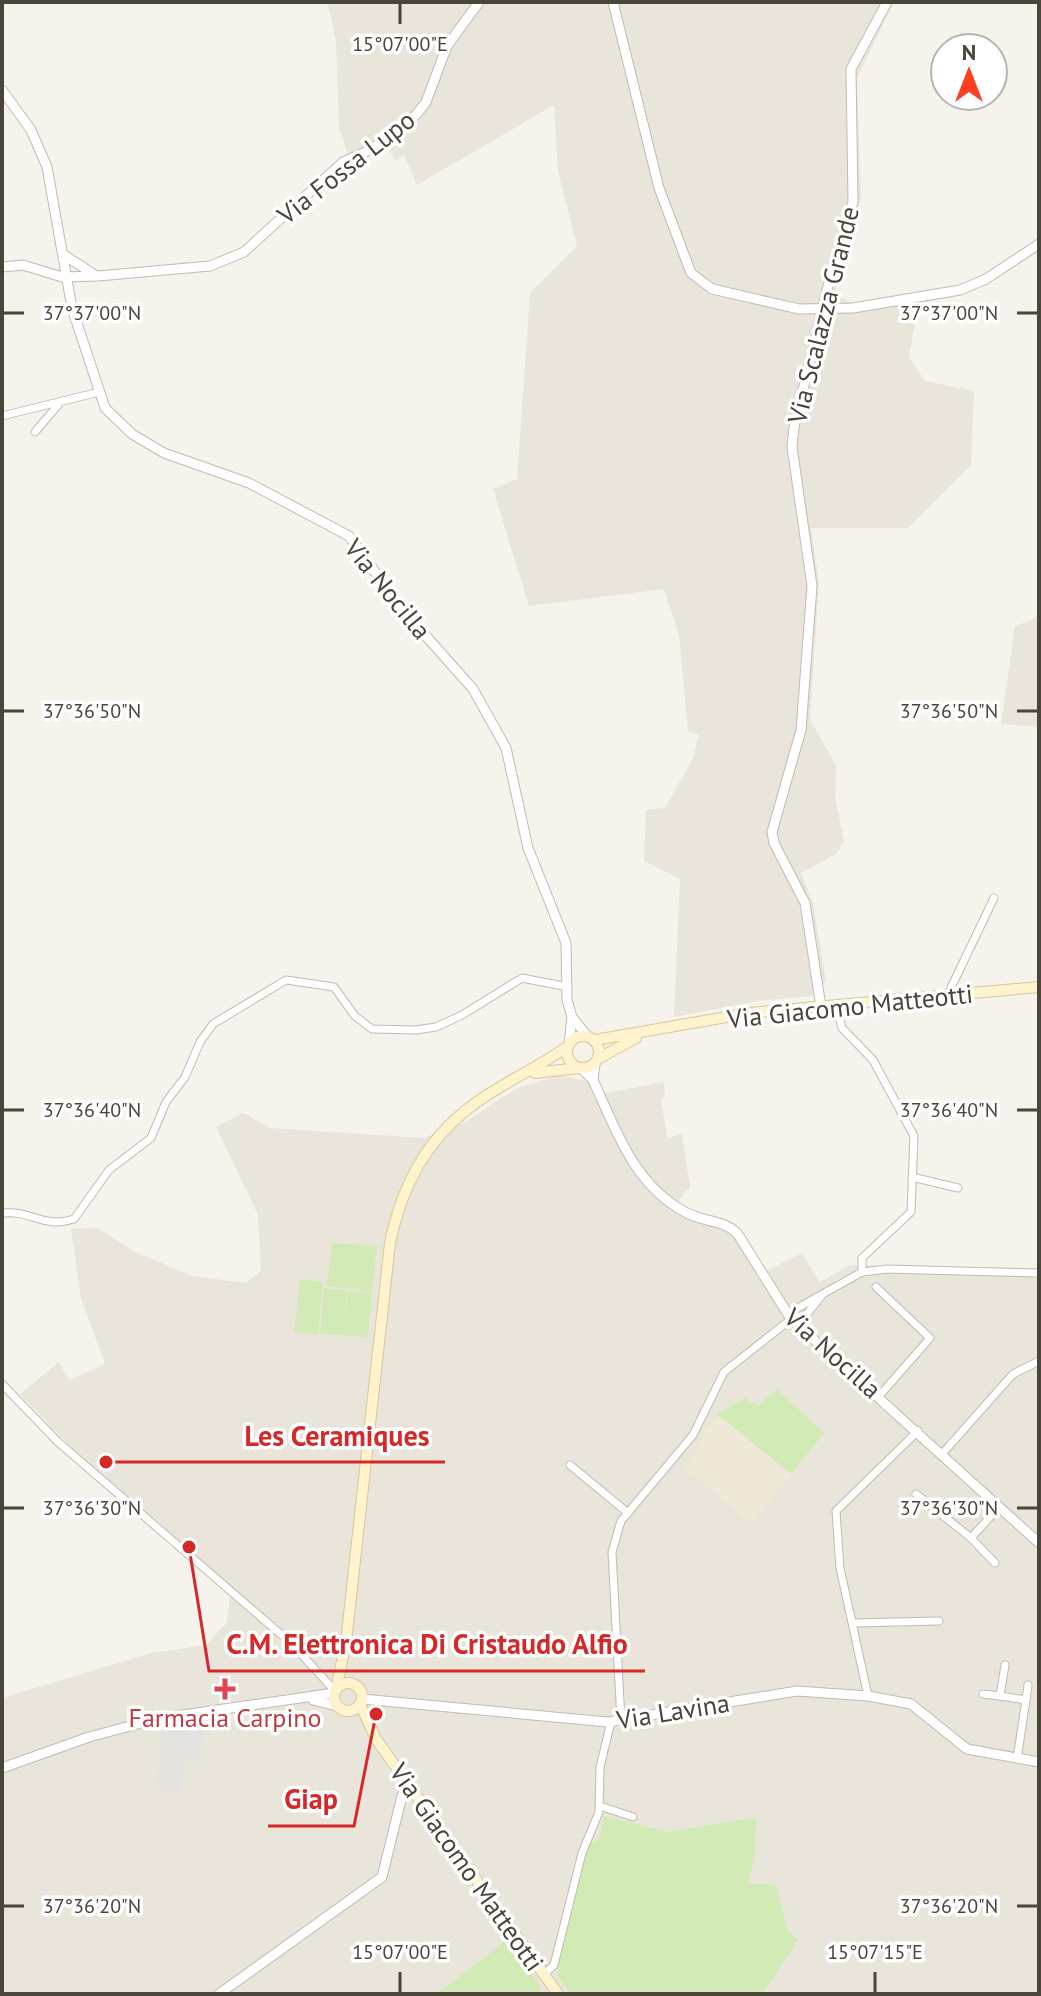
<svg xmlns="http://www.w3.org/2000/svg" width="1041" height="1996" font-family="'PT Sans',sans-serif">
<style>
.residential{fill:#eae5da}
.education{fill:#efe8d6}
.green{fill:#d2eab5}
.parking{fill:#e5e3e0}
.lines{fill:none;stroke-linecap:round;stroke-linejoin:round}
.minor-casing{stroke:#c2bbae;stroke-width:9}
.tertiary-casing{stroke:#c2bbae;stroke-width:11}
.secondary-casing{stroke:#d6c79b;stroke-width:12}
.minor{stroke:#fff;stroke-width:7}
.tertiary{stroke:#fff;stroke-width:9}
.secondary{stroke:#fff3cd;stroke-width:10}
.ticks{fill:none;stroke:#4b4439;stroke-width:3}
.health-dot{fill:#e0444e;stroke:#fff;stroke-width:3}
.labels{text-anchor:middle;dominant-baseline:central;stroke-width:7;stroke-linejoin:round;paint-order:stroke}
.street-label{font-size:26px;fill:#4b4439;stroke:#fff}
.health-label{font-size:26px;fill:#be3a42;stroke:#fff}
.ticks-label{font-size:20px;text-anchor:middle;fill:#4b4439;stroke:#fff;stroke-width:7;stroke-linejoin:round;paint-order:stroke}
.leader{fill:none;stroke:#d62828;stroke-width:3}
.callout-dot{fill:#d62828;stroke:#fff;stroke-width:3}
.callout-label{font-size:28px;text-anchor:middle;font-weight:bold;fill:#d62828;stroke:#fff;stroke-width:7;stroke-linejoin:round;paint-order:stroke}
</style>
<rect width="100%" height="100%" fill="#f6f3ec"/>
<!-- residential -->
<g class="residential">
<path d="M327,2h567l-37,76 4,120 -25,78 1,18 14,9 69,-10 -11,64 16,24 49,10 -3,74 -63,63h-97l8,53 -9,139 26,45 -1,31 9,45 -8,13 -35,19 12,30 13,78 -14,15 -55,5 -83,16 6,-138 -36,-18 2,-51 19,-2 29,-52 4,-21 -10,-4 -9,-96 -15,-46 -135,17 -36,-117 24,-10 13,-186 47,-47 -19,-74 -4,-67 -137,80 -13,-30 -9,6 -7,-15 -37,19 -12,-39 -3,-86z"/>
<path d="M1039,617v110l-38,-3 14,-98z"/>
<path d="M560,1075l30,7 5,13 69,-13 1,15 -4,2 6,39 15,-4 8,53 -13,15 25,14 35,9 30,46 35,-18 18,29 30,-17 189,4v725h-1037v-296l149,-45 55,-8 21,-23 4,-36 -145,-123 -66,-69 39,-32 10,18 36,-16 -24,-66 -10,-69 27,-1 37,24 57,24 54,7 15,-12 -3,-56 -42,-88 27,-14 28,15 153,10 43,-17 48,-32z"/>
</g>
<!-- education -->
<path class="education" d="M719,1416l72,58 -39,50 -68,-57 18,-21 -4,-3 3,-7z"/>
<!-- green -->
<g class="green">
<path d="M332,1243l45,3 -5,46 -45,-6z"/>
<path d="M300,1279l23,3 -5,53 -24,-3z"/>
<path d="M324,1288l23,2 -4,44 5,-43 24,2 -4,44 -48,-3z"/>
<path d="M777,1389l47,44 -33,41 -74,-60 28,-16 13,8z"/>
<path d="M604,1816l65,16 87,-15 -1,38 -7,28 28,2 12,45 10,10 -36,54h-191l-14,-19 10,-56 20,-75 12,-4z"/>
<path d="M507,1940l33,45v9h-104z"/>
</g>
<!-- parking -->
<path class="parking" d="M204,1720l-2,28 -6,13 -9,-2 -9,33 -22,-3 6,-65z"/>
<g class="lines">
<defs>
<g id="minor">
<path d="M2,416l97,-24"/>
<path d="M35,432l23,-27"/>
<path d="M947,996l47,-98"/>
<path d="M836,1005l6,23 31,32 41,76 -3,76 -49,46v14"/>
<path d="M912,1177l46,11"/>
<path d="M2,1213c30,-3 41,16 72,6l35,-49 42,-32 15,-36 19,-25 15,-35 13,-18 73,-44 48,7 21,29 17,13 44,1 20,-3 26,-12 60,-37 46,9"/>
<path d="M876,1287l54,51 -50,57"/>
<path d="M787,1314l75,-42 25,-3 152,4"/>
<path d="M798,1325l24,-30"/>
<path d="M2,1384l56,58 233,201 44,48"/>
<path d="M942,1454l71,-80 26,-13"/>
<path d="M570,1465l58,48"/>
<path d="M916,1494l55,44 28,-31"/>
<path d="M971,1538l24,25"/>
<path d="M853,1623l86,-2"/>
<path d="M1005,1665l-5,31 26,4 -9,59"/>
<path d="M983,1694l17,2"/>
<path d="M868,1696l-28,-128 -4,-57 82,-80"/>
<path d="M1026,1700l2,-15"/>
<path d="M621,1721l-9,-169 9,-31 72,-86 31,-63 67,-53"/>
<path d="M600,1806l33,11"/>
<path d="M543,1975l11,-10 28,-112 17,-41 1,-45 11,-45"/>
</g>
<g id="tertiary">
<path d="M613,2l46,186 32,85 21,16 87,20 54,-1 107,-18 26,-11 53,-35"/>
<path d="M2,90l29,40 16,37 25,141 33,100 27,26 32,19 85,30 100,53 52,72 72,81 33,59 22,100 38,95 1,57 5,17 -3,27"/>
<path d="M64,255l31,20"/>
<path d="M2,267l21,-2 39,12 36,-1 112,-10 34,-14 99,-90 29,-13 44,-34 10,-13 21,-56 32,-44"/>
<path d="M821,1007l-16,-104 -31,-60 -2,-11 29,-102 11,-144 -20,-139 2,-20 37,-153 22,-72 -2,-133 36,-67"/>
<path d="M572,1017l16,20"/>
<path d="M582,1069l11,11c23,50 41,105 92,132 17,10 37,7 52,21l54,86 248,224"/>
<path d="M593,1080l2,-16"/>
<path d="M362,1699l246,23 189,-31 71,5 43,8 56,45 72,13"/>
<path d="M313,1700l24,6"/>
<path d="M2,1768l87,-31 67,-18 178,-26"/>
<path d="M219,1994l163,-117 20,-81 6,-11"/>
</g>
<g id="secondary">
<circle cx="583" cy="1052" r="16"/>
<path d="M595,1040l154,-27 290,-26"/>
<path d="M599,1058l37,-20"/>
<path d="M535,1073l43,-5"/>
<circle cx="348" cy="1697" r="14"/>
<path d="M336,1689l10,-47 44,-399c11,-54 34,-101 79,-135 30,-24 68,-39 99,-62"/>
<path d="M360,1704l16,35 182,255"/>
</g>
</defs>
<!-- minor casing -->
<use href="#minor" class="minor-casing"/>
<!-- tertiary casing -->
<use href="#tertiary" class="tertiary-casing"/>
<!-- secondary casing -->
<use href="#secondary" class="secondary-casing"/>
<!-- minor -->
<use href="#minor" class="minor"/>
<!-- tertiary -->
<use href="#tertiary" class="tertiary"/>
<!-- secondary -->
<use href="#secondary" class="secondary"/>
</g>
<!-- ticks -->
<path class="ticks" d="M400,4v20M4,313h20M1017,313h20M4,711h20M1017,711h20M4,1110h20M1017,1110h20M4,1508h20M1017,1508h20M4,1906h20M1017,1906h20M400,1972v20M875,1972v20"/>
<!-- markers -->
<path class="health-dot" d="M221 1677h8v8h8v8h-8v8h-8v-8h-8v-8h8z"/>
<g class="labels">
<!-- street labels -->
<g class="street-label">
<text transform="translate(346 167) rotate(-38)">Via Fossa Lupo</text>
<text transform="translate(823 315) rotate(-76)">Via Scalazza Grande</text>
<text transform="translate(388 589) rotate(51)">Via Nocilla</text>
<text transform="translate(850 1006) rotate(-6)">Via Giacomo Matteotti</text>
<text transform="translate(833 1353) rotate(42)">Via Nocilla</text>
<text transform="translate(673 1711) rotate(-9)">Via Lavina</text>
<text transform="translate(467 1867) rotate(55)">Via Giacomo Matteotti</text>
</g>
<!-- health labels -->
<g class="health-label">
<text x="225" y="1717">Farmacia Carpino</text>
</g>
</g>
<g class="ticks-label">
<text x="400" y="51">15°07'00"E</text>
<text x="92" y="320">37°37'00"N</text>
<text x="949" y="320">37°37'00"N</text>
<text x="92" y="718">37°36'50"N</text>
<text x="949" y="718">37°36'50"N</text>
<text x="92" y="1117">37°36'40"N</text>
<text x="949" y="1117">37°36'40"N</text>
<text x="92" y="1515">37°36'30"N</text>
<text x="949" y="1515">37°36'30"N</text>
<text x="92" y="1913">37°36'20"N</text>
<text x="949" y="1913">37°36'20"N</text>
<text x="400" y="1959">15°07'00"E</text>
<text x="875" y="1959">15°07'15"E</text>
</g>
<!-- callouts -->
<path class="leader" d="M106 1462L228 1462H445M189 1547L209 1671H645M376 1714L354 1826H268"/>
<g class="callout-dot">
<circle cx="106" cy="1462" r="8"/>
<circle cx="189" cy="1547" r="8"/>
<circle cx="376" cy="1714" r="8"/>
</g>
<g class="callout-label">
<text x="337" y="1446">Les Ceramiques</text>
<text x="427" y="1654">C.M. Elettronica Di Cristaudo Alfio</text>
<text x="311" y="1809">Giap</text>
</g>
<!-- border -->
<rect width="1041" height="1996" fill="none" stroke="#4b4439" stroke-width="8"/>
<!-- north arrow -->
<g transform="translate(969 72)"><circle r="38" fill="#ffffff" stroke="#b7b4b0" stroke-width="2"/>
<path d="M0-6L14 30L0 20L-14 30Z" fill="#fc3f1d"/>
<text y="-12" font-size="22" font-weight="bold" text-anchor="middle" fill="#4b4439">N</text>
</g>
</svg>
